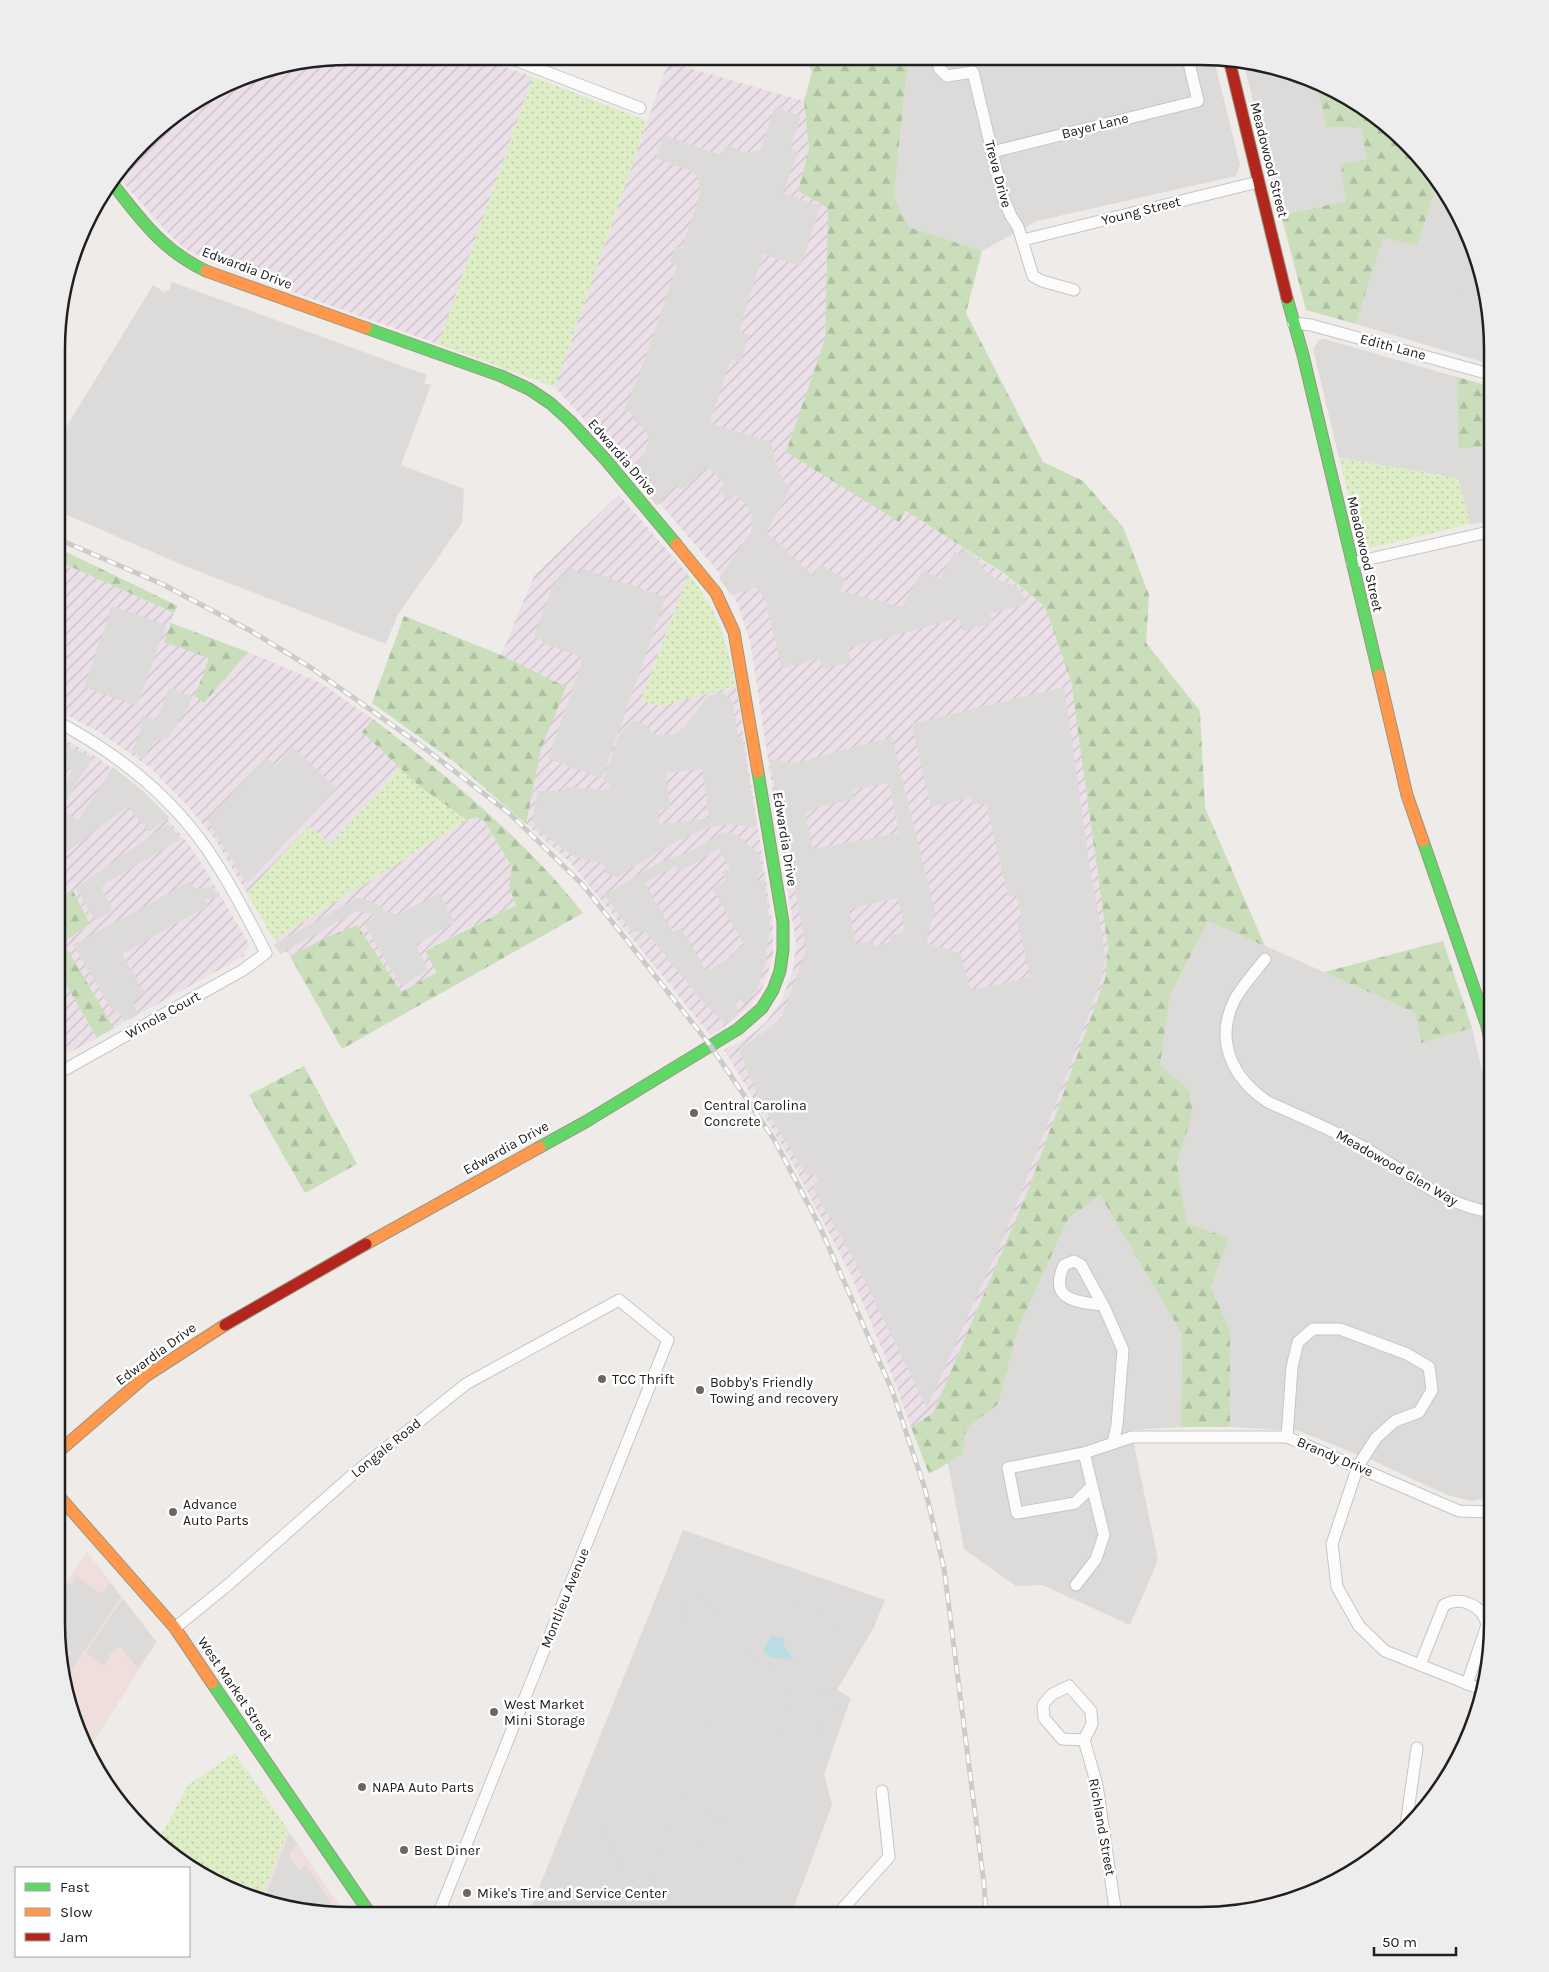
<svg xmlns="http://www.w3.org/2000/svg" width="1549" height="1972" font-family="Karla,sans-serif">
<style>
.residential{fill:#dddbda}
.commercial{fill:#f0dedd}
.industrial{fill:url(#industrial-furrows)}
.religious{fill:#dcdbda;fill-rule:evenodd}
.grass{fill:url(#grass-dots)}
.forest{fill:url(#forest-firs)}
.water{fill:#badde3}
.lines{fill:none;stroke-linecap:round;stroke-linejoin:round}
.street-casing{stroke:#c7c6c4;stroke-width:13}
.fast-casing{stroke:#98987f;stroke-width:13}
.slow-casing{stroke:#98987f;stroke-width:13}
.jam-casing{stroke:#98987f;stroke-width:13}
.street{stroke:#fcfcfc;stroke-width:11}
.fast{stroke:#63d668;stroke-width:11}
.slow{stroke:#ff974d;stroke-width:11}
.jam{stroke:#b3261e;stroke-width:11}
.rail-casing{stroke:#cbcbca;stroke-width:5}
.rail{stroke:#fff;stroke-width:3;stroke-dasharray:9;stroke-linecap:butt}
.poi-dot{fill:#686766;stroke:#fff;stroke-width:2}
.labels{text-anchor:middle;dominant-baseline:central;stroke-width:5;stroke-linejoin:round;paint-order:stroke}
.street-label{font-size:14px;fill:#202020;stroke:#fff}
.poi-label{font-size:14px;fill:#202020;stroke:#fff;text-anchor:start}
.rim{fill:none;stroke:#202020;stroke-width:2.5}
</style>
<defs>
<pattern id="industrial-furrows" width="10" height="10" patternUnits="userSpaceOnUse" patternTransform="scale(1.25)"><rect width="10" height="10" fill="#ece0e8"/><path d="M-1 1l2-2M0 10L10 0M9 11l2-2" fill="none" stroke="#cac0c7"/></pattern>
<pattern id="grass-dots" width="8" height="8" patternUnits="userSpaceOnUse" patternTransform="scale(1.25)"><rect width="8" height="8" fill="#ddedc5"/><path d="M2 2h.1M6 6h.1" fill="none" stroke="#bdcba9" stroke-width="1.8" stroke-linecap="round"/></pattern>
<pattern id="forest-firs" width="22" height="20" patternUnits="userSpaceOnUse" patternTransform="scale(1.25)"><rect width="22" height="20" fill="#cadebc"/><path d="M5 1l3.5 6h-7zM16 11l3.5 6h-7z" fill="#adbea1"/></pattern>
</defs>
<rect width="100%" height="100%" fill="#eeebe8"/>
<!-- residential -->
<g class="residential">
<path d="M908,58l306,1 26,106 -4,11 -199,45 -55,30 -74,-23 -14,-33z"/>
<path d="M1243,60l72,20 11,47 35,1 6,31 -21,42 -65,14z"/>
<path d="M1438,182l16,21 29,70 10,76v16l-137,-41 27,-88 34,10z"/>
<path d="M1493,446v76l-23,2 -12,-46v-29z"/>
<path d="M1208,920l207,93 6,30 51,-15 20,85v385l-21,3 -24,-6 -71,-33 -77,-31 -69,-4v-96l-19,-44 18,-49 -42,-15 -10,-59 16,-52 -33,-47 10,-69z"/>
<path d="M1100,1195l82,139 -1,93 -50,3 27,130 -28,65 -88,-40 -26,1 -52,-37 -16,-86 14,-8 5,-27 31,-24 20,-75 50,-110z"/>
<path d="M683,1530l202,70 -11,27 -37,63 14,8 -27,76 8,31 -41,110h-263z"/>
</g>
<!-- commercial -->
<g class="commercial">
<path d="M87,1552l70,90 -67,105 -5,-2 -19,-46 -10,-76v-27z"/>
<path d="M288,1830l58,85h-17l-69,-14z"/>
</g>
<!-- industrial -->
<g class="industrial">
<path d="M349,56l129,1 55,20 -95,267 -220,-79 -31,-15 -16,-14 -54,-60 39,-47 98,-57z"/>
<path d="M668,62l136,39 5,47 -11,43 30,17 -3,131 -39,113 113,69 7,-10 99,64 40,32 26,74 37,267 -3,31 -78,214 -94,220 -22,14 -24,-66 -36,-86 -60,-115 -67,-110 26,-14 17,-15 15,-21 11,-31 3,-25 -46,-303 -12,-37 -22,-35 -47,-55 -114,-127z"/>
<path d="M619,495l69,79 -47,126 21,6 74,-20 37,240v26l-5,22 -8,20 -14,16 -35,26 -140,-173 -45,-39 15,-75 24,-62 -64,-32 34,-81z"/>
<path d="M58,561l116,52 -10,29 46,16 -14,38 8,6 44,-50 71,30 54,37 -11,13 38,36 -70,77 -21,-18 -62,66 -33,-55 -26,-32 -39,-39 -48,-34 -43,-23z"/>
<path d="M58,736l37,20 22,16 41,35 31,38 15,22 45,77 -5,12 -130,72 -48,-81v-7l24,-15 -17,-34 -15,11z"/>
<path d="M477,817l8,5 27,45 -3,20 7,18 -91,45 12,22 -36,20 -44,-67 -30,12 -37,19 -16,-16 193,-120z"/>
<path d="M58,971l39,67 -40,21z"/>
</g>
<!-- religious -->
<g class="religious">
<path d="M775,107l26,9 -11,32 8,4 -15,41 37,13 -19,60 -38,-12 -24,77 10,4 -8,27 -10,-3 -21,64 61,19 6,24 7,16 7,5 -25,46 14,10 33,33 7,-11 26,14 -6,12 62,16 21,-37 17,9 14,-27 6,3 4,-6 10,7 11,14 8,6 10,6 11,3 5,3 7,16 -36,10 2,9 -29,8 -4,-13 -111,30 3,14 -28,7 -4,-11 -37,11 -16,-66 -4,-8 -4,-6 -4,-1 -23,7 -12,-17 31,-44 2,-7 -1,-16 -14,-16 -9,7 -10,-12 6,-6 -14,-16h-3l-26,22 -6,-5 -18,21 -22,-26 7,-5 -8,-9 10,-10 5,-17 -7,-12 -9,-7v-5l-9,-5 15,-35 38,-110 -7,-3 5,-16 7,2 18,-54 -3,-18 -5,-5 -36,-13 8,-23 57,20 4,-10 24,8 8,-2 4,-3z"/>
<path d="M1427,268l33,12 -3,11 7,3 -11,34 -9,-2 -7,2 -6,17 -20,-6 5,-16 -1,-4 -12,-6 12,-38 6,2 3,-1z"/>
<path d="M172,282l255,93 -3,8 7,2 -30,80 63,24 -2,34 -65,93 -11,28 -201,-78 -127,-55 1,-72 94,-154 11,7 5,-2z"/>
<path d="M1324,339l133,38 1,101 -119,-20 -26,-109 6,-9z"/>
<path d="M572,567l5,6 6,-4 83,28 -64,181 -54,-19 34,-98 -3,-5 -36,-13 -2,-4 -7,-3 17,-46 6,-10z"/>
<path d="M112,606l54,19 -29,81 -53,-19z"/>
<path d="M1064,687l26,182 13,70 2,20 -5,24 -36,99 -60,154 -77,172 -74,-150 -41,-71 6,-7 -3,-5 -9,-1 -47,-75 -20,-49 42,-31 25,-70 -24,-132 -13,-58 27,4 96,-26 43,175 -8,25 1,6 33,11 9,34 3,2 57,-13 -13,-57 5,-1 -5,-24 -9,1 -22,-93 -14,2 -2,-7 -39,9 -20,-83zM889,783l10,50 -86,16 -8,-36 13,-6 37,-8 -2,-9zM898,898l7,34 -16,4 1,6 -16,4 -1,-5 -17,3 -7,-35z"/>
<path d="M169,688l22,8 -1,8 -22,34 -12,2 -13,19 -11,-8 8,-18 1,-18 16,5z"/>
<path d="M723,693l9,7 6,39 4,-1 15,90 -26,-4 -27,5 -29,13 -58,35 -12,-4 -1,-9 -29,-7 -40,-29 -3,-9 6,-28h23l6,-4 40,3 3,-5 -7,-5 17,-47 13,-13 13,5 6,8 4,2h17l8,-4 27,-35zM702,769l7,49 -49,6 -2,-14 12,-1 -4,-36z"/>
<path d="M58,740l34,18 -31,52 17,10 35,-53 31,25 25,25 -20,15 -20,-24h-4l-67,51v-64l14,-25 -14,-8z"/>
<path d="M293,747l44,41 -90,96 -40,-64 59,-63 10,9z"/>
<path d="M168,824l13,15 -78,46 -1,3 9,18 -1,1 2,4 -17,9 -19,-32z"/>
<path d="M728,832l8,2 24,21 2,16 -7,10 9,-1 6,46 -5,38 -8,25 -12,15 -9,-6 2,16 -12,10 -20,-18 -60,-74h-14l-28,-37 56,-33 29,-10 33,-19zM719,849l11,19 -8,4 4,8 -13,9 31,56 -13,8 2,3 -26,15 -26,-43 -8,4 -28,-49 30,-17 4,6z"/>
<path d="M189,882l7,7 16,-2 7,10 -5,2h-10l4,7 -86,48 23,39 -10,7 -1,4 5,10 -14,7 -7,-10 -6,-1 -39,-65z"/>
<path d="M439,893l16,29 -38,22 -1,2 12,24 -27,16 -37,-62 8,-5 2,-2 -2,-3 -15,-3 -77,43 -7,-11 2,1 82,-46 15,3 14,10 12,4z"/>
<path d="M807,1574l49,19 -2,7 10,4 -14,27 -57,-27z"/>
<path d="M76,1576l26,18 8,-11 11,14 -57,83 -2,-14 9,-13 -12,-9 -3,-40 12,-21 3,1z"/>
<path d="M708,1595l12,26 34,14 -13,34 4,2 3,-2 5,-9 29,13 -3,7 20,8 5,1 8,-5 31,16 -15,32 -14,-6 -11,30 -27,-10 18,-46 -4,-6 -30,-12 -22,-6 -15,39 -4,6 -17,11 -9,9 -14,37 9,5 -5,16 -11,-2 -4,12 4,1 3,-9 85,33 -11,28 -85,-32 3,-8 -2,-2 -5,12 10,4 -21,55 -9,-4 -11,28h-14l16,-43 -1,-1 -8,4 -24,-54 9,-5 -3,-9 42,-19 5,12 8,1 3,-10 -10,1 -8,-19 50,-136 -14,-31z"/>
<path d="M123,1599l33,43 -18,26 -18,-21 -12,8 2,4 -7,6 -17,-13z"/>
<path d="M289,1833l10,13 -5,1 -4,5v6l8,11h3l5,-4 29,45 -2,5 -26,-4 -3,-5 -5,3 -35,-7z"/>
</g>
<!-- grass -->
<g class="grass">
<path d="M533,77l114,44 -92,266 -117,-43z"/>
<path d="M1339,458l119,20 12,46 -100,24 -9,-6z"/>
<path d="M688,574c31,36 38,67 48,112l-74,20 -21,-5z"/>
<path d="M400,768l18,17 49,35 -193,120 -27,-47 62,-67 21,18z"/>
<path d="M235,1753l53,77 -28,71 -73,-34 -29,-26 30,-56z"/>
</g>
<!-- forest -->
<g class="forest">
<path d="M805,58h103l-14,137 14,32 74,24 -16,62 77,149 40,19 40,46 26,68 -3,48 54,68 5,97 60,138 -57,-25 -38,75 -10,69 29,26 4,21 -16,52 10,59 42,15 -18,49 19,44v96h-49l1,-93 -82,-139 -32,24 -50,110 -20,75 -31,24 -5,27 -33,19 -18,-47 22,-14 94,-220 78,-214 3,-31 -37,-267 -26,-74 -40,-33 -99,-63 -7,11 -113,-70 39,-113 3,-131 -30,-17 11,-43 -5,-47 8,-29z"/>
<path d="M1315,80l48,26 57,50 18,26 -21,64 -34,-9 -27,87 -50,-14 -25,-95 65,-14 -5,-37 26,-5 -6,-31 -35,-1z"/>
<path d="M1457,377l36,10v59l-35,3z"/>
<path d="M58,548l120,58 -4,7 -116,-52z"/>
<path d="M404,616l97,39 65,32 -25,62 -15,75 -69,-60 -85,-61z"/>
<path d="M171,623l77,29 -44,51 -9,-7 14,-38 -45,-16z"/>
<path d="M373,719c77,59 149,118 210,194l-241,136 -52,-93 37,-19 30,-12 44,67 36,-20 -12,-21 91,-46 -7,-18 3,-20 -27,-45 -8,-5 -10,3 -49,-35 -56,-53z"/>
<path d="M73,891l17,33 -23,16 -1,7 48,81 -17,10 -39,-67v-69z"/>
<path d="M1443,941l29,87 -51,15 -6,-30 -91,-41z"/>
<path d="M304,1066l53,98 -52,29 -56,-98z"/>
</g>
<!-- water -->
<path class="water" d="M771,1636l12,1 2,10 8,10 -3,3 -19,-3 -7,-5 1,-7 5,-5z"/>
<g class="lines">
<defs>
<g id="street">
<path d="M507,57l133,51"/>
<path d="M940,58l-1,10 8,8 26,-4 30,125 8,19 7,11 15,49 9,5 32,9"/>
<path d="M992,152l206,-51 -10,-42"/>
<path d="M1023,240l235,-58"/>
<path d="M1293,323l18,2 182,50"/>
<path d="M1352,563l141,-32"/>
<path d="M1265,959c-10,13 -22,26 -30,40 -21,41 -3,79 33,103 29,13 58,25 86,40 47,24 85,63 138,70"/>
<path d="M57,1074l186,-104 23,-17c-15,-29 -30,-59 -48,-87 -39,-64 -94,-109 -160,-144"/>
<path d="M1103,1305c-27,-3 -55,-5 -39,-40l10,-4 7,4 24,44 18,41 -6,75 -4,18"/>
<path d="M1287,1437l5,-70 6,-25 15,-13h27l67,25 22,13 3,23 -13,22 -24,9 -19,17 -18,28 -26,78 5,43 22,39 26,25 98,39"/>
<path d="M1091,1487l-16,16 -58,10 -9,-45 76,-15 48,-16h155l172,74 33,1"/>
<path d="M1076,1585l20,-26 8,-24 -20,-82"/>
<path d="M175,1628l54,-44 122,-108 115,-92 153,-84 49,40 -230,575"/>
<path d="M1420,1665l24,-60c17,-9 39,0 43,20l-20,59"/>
<path d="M1069,1686l22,25 1,13 -8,16 -22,-1 -18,-21 -1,-13 8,-10z"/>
<path d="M1084,1740l13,45 19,130"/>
<path d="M1405,1832l12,-84"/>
<path d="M837,1915l52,-58 -7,-66"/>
</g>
<g id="fast">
<path d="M112,183c29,37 50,67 94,88"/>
<path d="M1287,298l16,57 76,320"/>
<path d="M366,328l135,48 28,13 21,14 20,18 35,38 71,85"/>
<path d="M1423,841l64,185 5,23"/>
<path d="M540,1147l47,-26 151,-92 24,-21 11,-18 7,-19 3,-21v-28l-25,-150"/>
<path d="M212,1683l159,232"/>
</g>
<g id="slow">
<path d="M206,271l160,57"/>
<path d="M676,544l40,49 18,39 24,140"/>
<path d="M1379,675l28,120 16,46"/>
<path d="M366,1244l174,-97"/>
<path d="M57,1453l89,-77 79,-51"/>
<path d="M57,1494l118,134 37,55"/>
</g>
<g id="jam">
<path d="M1229,59l58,239"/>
<path d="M225,1325l141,-81"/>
</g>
</defs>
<!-- street casing -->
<use href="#street" class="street-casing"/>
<!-- fast casing -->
<use href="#fast" class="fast-casing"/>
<!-- slow casing -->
<use href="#slow" class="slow-casing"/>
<!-- jam casing -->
<use href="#jam" class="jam-casing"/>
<!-- street -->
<use href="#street" class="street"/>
<!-- fast -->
<use href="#fast" class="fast"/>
<!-- slow -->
<use href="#slow" class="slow"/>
<!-- jam -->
<use href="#jam" class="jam"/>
<defs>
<path id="rail" d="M58,539l104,45 89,47 59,36 109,77 90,69 73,71 128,161 65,96 44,84 73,165 33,99 19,79 40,316 2,31"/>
</defs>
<!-- rail casing -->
<use href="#rail" class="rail-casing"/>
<!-- rail -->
<use href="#rail" class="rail"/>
</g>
<!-- markers -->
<g class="poi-dot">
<circle cx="694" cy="1113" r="5"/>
<circle cx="602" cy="1379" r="5"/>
<circle cx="700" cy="1390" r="5"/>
<circle cx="173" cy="1512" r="5"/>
<circle cx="494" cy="1712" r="5"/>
<circle cx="362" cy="1787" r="5"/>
<circle cx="404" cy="1850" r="5"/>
<circle cx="467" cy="1893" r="5"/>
</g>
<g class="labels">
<!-- street labels -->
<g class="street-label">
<text transform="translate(1095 126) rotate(-14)">Bayer Lane</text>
<text transform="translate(1269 160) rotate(76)">Meadowood Street</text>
<text transform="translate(998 174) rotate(75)">Treva Drive</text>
<text transform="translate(1141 211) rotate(-14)">Young Street</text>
<text transform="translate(247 268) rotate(21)">Edwardia Drive</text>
<text transform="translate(1393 347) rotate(15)">Edith Lane</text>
<text transform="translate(622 457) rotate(49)">Edwardia Drive</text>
<text transform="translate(1365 554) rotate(77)">Meadowood Street</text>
<text transform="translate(785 839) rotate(81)">Edwardia Drive</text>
<text transform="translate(163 1015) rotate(-29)">Winola Court</text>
<text transform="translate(506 1148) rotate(-29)">Edwardia Drive</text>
<text transform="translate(1397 1168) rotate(30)">Meadowood Glen Way</text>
<text transform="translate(156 1354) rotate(-36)">Edwardia Drive</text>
<text transform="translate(386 1448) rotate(-39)">Longale Road</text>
<text transform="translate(1335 1457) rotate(23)">Brandy Drive</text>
<text transform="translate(565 1598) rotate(-68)">Montlieu Avenue</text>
<text transform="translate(235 1689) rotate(56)">West Market Street</text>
<text transform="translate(1102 1827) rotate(80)">Richland Street</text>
</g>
<!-- poi labels -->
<g class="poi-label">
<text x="704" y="1105">Central Carolina<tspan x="704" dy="16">Concrete</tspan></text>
<text x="612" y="1379">TCC Thrift</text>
<text x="710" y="1382">Bobby's Friendly<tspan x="710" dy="16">Towing and recovery</tspan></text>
<text x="183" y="1504">Advance<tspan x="183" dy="16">Auto Parts</tspan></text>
<text x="504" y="1704">West Market<tspan x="504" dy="16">Mini Storage</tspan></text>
<text x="372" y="1787">NAPA Auto Parts</text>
<text x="414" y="1850">Best Diner</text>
<text x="477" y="1893">Mike's Tire and Service Center</text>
</g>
</g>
<!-- crop -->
<path d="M0 0H1549V1972H0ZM349 65H1200A284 284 0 0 1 1484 349V1623A284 284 0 0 1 1200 1907H349A284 284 0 0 1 65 1623V349A284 284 0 0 1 349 65Z" fill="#ededed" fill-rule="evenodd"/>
<path class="rim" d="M349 65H1200A284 284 0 0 1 1484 349V1623A284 284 0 0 1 1200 1907H349A284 284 0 0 1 65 1623V349A284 284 0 0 1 349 65Z"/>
<!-- legend -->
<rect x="15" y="1867" width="175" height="90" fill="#ffffff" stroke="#a6a6a6"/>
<rect x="25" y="1883" width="25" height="8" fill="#63d668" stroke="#a6a6a6"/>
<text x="60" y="1892" font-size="15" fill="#202020">Fast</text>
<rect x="25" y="1908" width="25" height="8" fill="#ff974d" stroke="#a6a6a6"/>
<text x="60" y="1917" font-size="15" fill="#202020">Slow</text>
<rect x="25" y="1933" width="25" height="8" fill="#b3261e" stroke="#a6a6a6"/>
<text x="60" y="1942" font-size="15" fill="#202020">Jam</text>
<!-- scale -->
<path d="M1374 1947v8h82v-8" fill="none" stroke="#202020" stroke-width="2.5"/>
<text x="1382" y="1947" font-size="15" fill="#202020" stroke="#ffffff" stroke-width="4" paint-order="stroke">50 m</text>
</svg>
